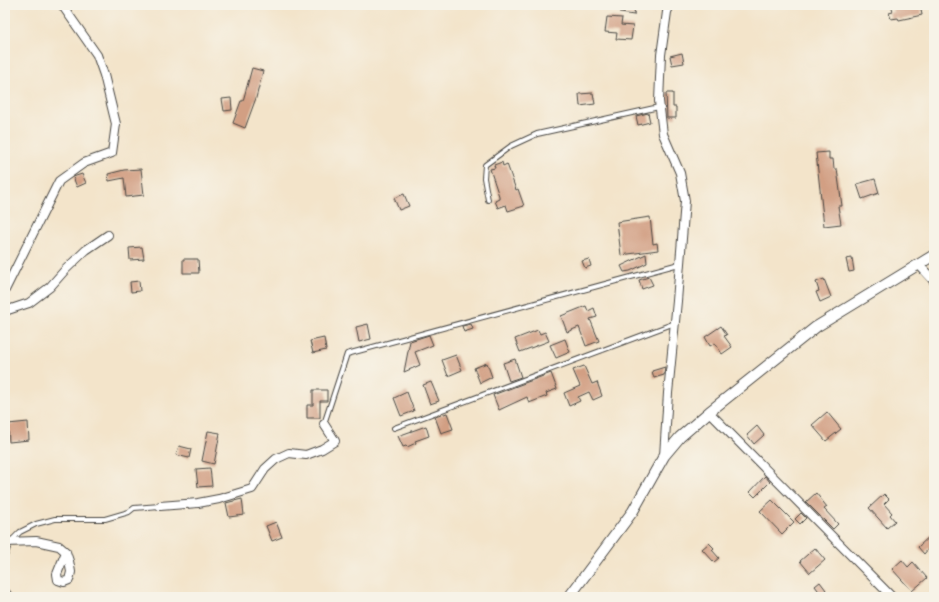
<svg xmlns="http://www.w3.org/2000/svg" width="939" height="602" font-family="'IM FELL Great Primer',serif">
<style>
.building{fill:#d29f83}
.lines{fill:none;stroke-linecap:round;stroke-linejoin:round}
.service-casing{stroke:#494743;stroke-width:6}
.minor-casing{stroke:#494743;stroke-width:10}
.tertiary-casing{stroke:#494743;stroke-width:12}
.service{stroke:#fff;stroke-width:4}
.minor{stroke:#fff;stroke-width:8}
.tertiary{stroke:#fff;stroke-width:10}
</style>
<rect width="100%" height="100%" fill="#f7f3e8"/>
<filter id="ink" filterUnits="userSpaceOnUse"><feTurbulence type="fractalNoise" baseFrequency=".025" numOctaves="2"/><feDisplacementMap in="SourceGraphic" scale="8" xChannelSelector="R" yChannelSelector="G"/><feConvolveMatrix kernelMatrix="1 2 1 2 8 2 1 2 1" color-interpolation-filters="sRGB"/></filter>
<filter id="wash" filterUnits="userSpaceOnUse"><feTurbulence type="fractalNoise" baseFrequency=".012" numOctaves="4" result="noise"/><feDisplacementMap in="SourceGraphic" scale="16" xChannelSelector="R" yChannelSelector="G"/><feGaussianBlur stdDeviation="0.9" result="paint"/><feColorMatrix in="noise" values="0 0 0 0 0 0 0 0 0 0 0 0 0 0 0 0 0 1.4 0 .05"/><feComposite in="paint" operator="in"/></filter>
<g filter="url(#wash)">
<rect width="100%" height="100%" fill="#f3e4ca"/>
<g id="blocks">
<!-- building -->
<g class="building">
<path d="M621,5h14l-1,10 -14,-2z"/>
<path d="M891,5h29l2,10 -23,5 -1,-2 -7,1 -2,-6 4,-1z"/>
<path d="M607,17l15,1 -1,7 12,1 -2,14 -15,-1 1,-6 -12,-1z"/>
<path d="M682,53l2,10 -12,2 -2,-9z"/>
<path d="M252,68l11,3 -7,27 -11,30 -12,-5 8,-22h2z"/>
<path d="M593,93l2,11 -15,2 -1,-12z"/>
<path d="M666,93h7v14h3v11h-9z"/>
<path d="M231,98l1,12 -8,1 -2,-12z"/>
<path d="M648,113l2,9 -12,3 -2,-9z"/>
<path d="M829,152v7h4l1,10h3l5,37h-4l3,18 -17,2 -8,-73z"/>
<path d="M502,162l1,4 4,-2 9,26 2,-1 6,17 -16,5 -2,-6 -8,3 -3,-7 4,-2v-3l-9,-27 5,-1 -1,-3z"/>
<path d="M141,169l3,26 -18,2 -2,-19 -15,3 -1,-7 16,-4z"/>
<path d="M82,174l4,9 -9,4 -4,-10z"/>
<path d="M875,179l4,14 -17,6 -5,-15z"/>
<path d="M404,194l5,12 -10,4 -5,-12z"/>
<path d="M650,217l3,27 4,-1 1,7 -37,5 -4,-33z"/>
<path d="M142,247l2,12 -14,1 -1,-12z"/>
<path d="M646,254l1,9 -17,8 -6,1 -3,-6z"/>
<path d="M852,258l2,13 -5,1 -3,-13z"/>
<path d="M183,259h15l1,14h-16z"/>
<path d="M589,259l2,7 -6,2 -3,-7z"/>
<path d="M649,277l4,8 -11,4 -3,-9z"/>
<path d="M824,279l7,18 -11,5 -4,-10 3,-1 -3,-9z"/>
<path d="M139,281l1,10 -9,1 -1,-10z"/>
<path d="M586,306l2,5 6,-3 3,9 -7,2 9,22 -13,5 -7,-19 -12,5 -6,-16z"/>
<path d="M368,324l3,15 -12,3 -3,-15z"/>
<path d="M471,324l2,5 -9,3 -2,-6z"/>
<path d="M721,326l6,9 -3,1 8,11 -10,7 -7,-11 -5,3 -5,-9z"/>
<path d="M538,330l2,4 5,-2 4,9 -29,11 -5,-13z"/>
<path d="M429,335l4,10 -18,7 5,13 -16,7 6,-31z"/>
<path d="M324,338l2,12 -13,3 -3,-12z"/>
<path d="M565,339l5,13 -14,6 -6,-13z"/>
<path d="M456,355l6,15 -14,6 -6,-16z"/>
<path d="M515,359l6,18 -12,4 -6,-18z"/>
<path d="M487,363l5,14 -12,6 -6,-15z"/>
<path d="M584,366l8,18 5,-2 5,14 -9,4 -4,-8 -11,5 2,4 -11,5 -5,-13 16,-7 -7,-16z"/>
<path d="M665,367l-1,8 -10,3 -2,-7z"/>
<path d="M551,373l6,16 -11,4 1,3 -18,7 -2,-6 -28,13 -6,-15z"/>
<path d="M431,382l8,19 -9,3 -7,-19z"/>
<path d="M313,390h14v11h-7v17h-13v-13h6z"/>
<path d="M407,392l7,19 -13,5 -7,-18z"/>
<path d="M827,412l14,17 -15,12 -14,-16z"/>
<path d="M447,413l6,16 -12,4 -6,-16z"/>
<path d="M28,422l1,18 -20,2 -1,-18z"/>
<path d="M426,426l3,10 -14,5 1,2 -9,4 -1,-1 -3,1 -5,-11z"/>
<path d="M757,426l7,9 -10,9 -7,-9z"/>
<path d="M208,431l12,2 -6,31 -12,-3z"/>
<path d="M179,446l12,3 -2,9 -13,-3z"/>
<path d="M210,468l2,18 -14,1 -2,-18z"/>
<path d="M765,476l5,6 -15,15 -5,-5z"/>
<path d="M816,493l11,14 -3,2 14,15 -5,5 -27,-27z"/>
<path d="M884,494l5,5 -5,5 8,9 -2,2 5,6 -8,7 -18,-20z"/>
<path d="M242,499l2,16 -15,2 -3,-14z"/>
<path d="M772,500l22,22 -12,12 -22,-23z"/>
<path d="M801,513l5,5 -6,6 -5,-5z"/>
<path d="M276,522l6,15 -10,4 -6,-15z"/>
<path d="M934,532v22l-5,-6 -5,6 -6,-7z"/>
<path d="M709,543l5,5 -2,2 7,8 -5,4 -12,-13z"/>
<path d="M815,548l10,12 -15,13 -10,-12z"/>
<path d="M902,560l6,7 5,-5 14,16 -15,13 -20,-22z"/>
<path d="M820,582l6,8 -5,4 -6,-8z"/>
</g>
</g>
</g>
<g filter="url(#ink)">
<use href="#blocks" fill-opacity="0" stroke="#494743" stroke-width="1"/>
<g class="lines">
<defs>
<g id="service">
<path d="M488,200l-4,-22 1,-13 26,-19 26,-12 122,-27"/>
<path d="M324,424l23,-70 332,-90"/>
<path d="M394,428l281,-105"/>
<path d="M5,556l5,-14 10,-10 16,-8 19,-5h50l24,-7 5,-4 26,-2"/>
</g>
<g id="minor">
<path d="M919,265l15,16"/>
<path d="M5,290l54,-109 25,-18 28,-10 4,-29 -12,-49 -7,-20 -35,-50"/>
<path d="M5,311l24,-8 21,-16 15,-17 21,-20 22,-15"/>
<path d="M709,412l183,185"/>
<path d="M664,456l4,-63 9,-92 8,-100 -5,-28 -17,-39 -4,-33 2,-46 6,-43 3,-7"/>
<path d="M160,506l38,-3 21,-4 33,-10 13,-20 11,-10 13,-6 17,2 16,-6 13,-8 -11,-17"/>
<path d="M5,542l31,-1 23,5 7,6 3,9 2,11 -2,8 -5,2 -6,-2 -1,-6 9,-22"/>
<path d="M5,592l4,5"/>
</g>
<path id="tertiary" d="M569,597l64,-86 31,-55 16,-19 29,-25 107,-85 118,-72"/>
</defs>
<!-- service casing -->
<use href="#service" class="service-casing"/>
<!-- minor casing -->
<use href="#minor" class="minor-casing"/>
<!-- tertiary casing -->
<use href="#tertiary" class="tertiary-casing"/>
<!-- service -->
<use href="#service" class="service"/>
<!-- minor -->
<use href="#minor" class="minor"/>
<!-- tertiary -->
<use href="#tertiary" class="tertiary"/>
</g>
</g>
<!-- margin -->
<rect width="939" height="602" fill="none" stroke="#f7f3e8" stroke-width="20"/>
</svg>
